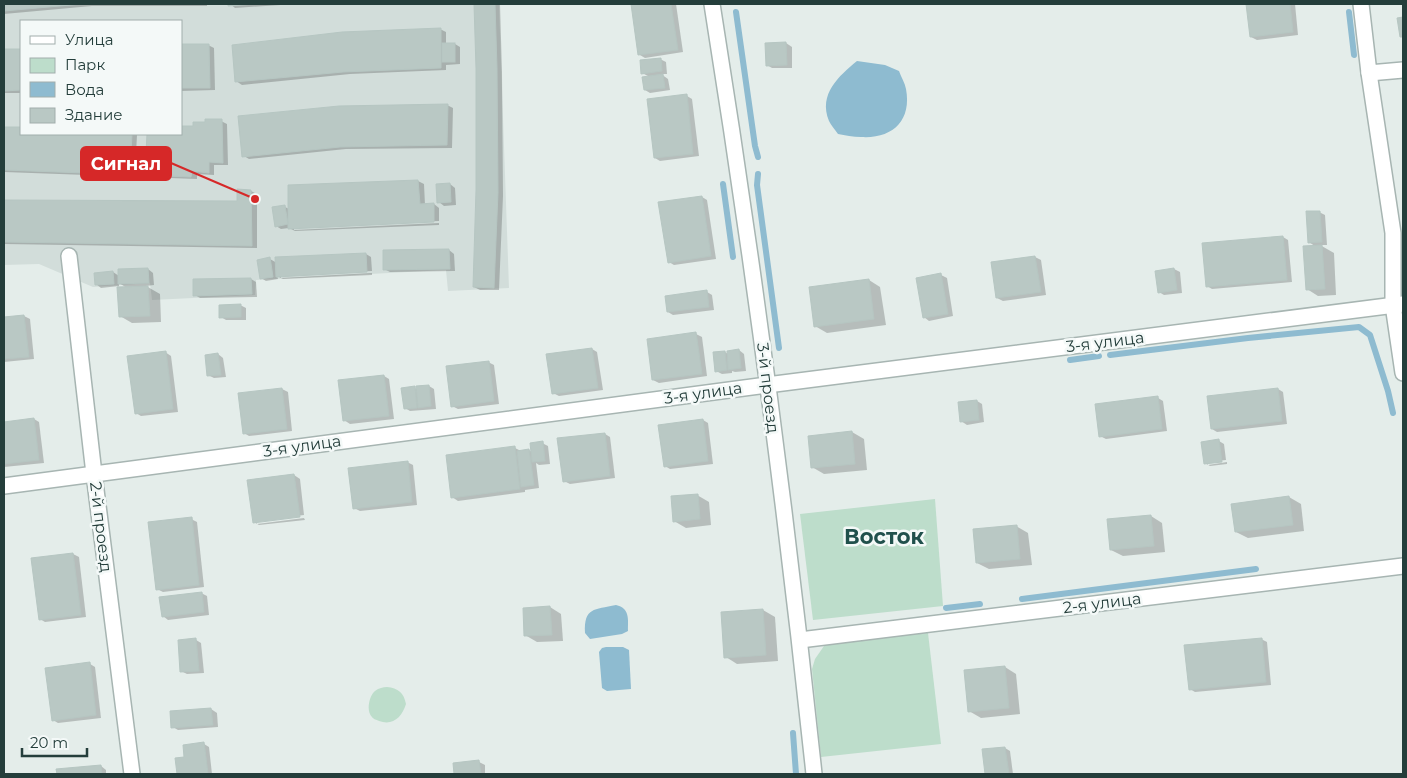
<svg xmlns="http://www.w3.org/2000/svg" width="1407" height="778" font-family="Montserrat,sans-serif">
<style>
.built{fill:#d2ddda;fill-rule:evenodd}
.green{fill:#bdddcb}
.water{fill:#8ebbd0}
.shadow{fill:#0003;fill-rule:evenodd}
.lines{fill:none;stroke-linecap:round;stroke-linejoin:round}
.stream{stroke:#8ebbd0;stroke-width:6}
.building{fill:#b9c8c4;stroke:#b6c6c2}
.minor-casing{stroke:#a7b5b2;stroke-width:18}
.minor{stroke:#fff;stroke-width:15}
.labels{text-anchor:middle;dominant-baseline:central;stroke-width:5;stroke-linejoin:round;paint-order:stroke}
.street-label{font-size:16px;fill:#243e3b;stroke:#f4f9f8}
.district-label{font-size:21px;font-weight:bold;fill:#20504c;stroke:#f4f9f8}
.leader{fill:none;stroke:#d62828;stroke-width:2}
.callout-dot{fill:#d62828;stroke:#f4f9f8;stroke-width:2}
.callout{fill:#d62828;stroke:#d62828;stroke-width:2}
.callout-label{font-size:18px;text-anchor:middle;font-weight:bold;fill:#fff}
</style>
<rect width="100%" height="100%" fill="#e4edea"/>
<!-- built -->
<path class="built" d="M4,4h495l10,284 -61,3 -2,-21 -190,10 -1,15 -103,5 -2,-17 -57,4 -54,-23 -35,1zM21,21h160v113h-160z"/>
<!-- green -->
<g class="green">
<path d="M935,499l8,107 -130,14 -13,-106z"/>
<path d="M928,633l13,111 -120,13 -9,-88 3,-10 9,-13 12,-4z"/>
<path d="M387,687c11,1 17,6 19,17 -4,13 -13,22 -27,17 -2,-1 -6,-2 -7,-4 -6,-6 -3,-21 3,-26 4,-3 8,-4 12,-4z"/>
</g>
<!-- water -->
<g class="water">
<path d="M857,61l28,4 14,6c2,6 6,12 7,18 6,32 -14,50 -45,48 -8,0 -16,-2 -23,-3 -3,-4 -7,-9 -9,-13 -11,-27 10,-45 28,-60z"/>
<path d="M616,605c14,3 12,14 12,26l-6,3 -32,5 -5,-6c-1,-26 9,-23 31,-28z"/>
<path d="M606,647h17l6,3 2,39 -24,2 -5,-3 -3,-36 3,-4z"/>
</g>
<!-- shadow -->
<g class="shadow">
<path d="M4,4h203v2h-115l-88,8z"/>
<path d="M230,4h66l-61,4z"/>
<path d="M475,4h25l2,68 1,124 -4,94h-19l-6,-3 3,-97v-122z"/>
<path d="M632,4h44l7,48 -38,6 -5,-3z"/>
<path d="M1247,4h48l3,31 -41,5 -6,-3z"/>
<path d="M440,29l6,3v12h9l5,3v17l-14,1v5l-96,4 -108,11 -6,-4z"/>
<path d="M786,43l6,4v21h-20l-5,-3z"/>
<path d="M208,45l6,3 1,42 -34,1v-45z"/>
<path d="M4,50l17,1v42h-17z"/>
<path d="M660,59l6,3 1,12h-6l7,5 2,11 -20,3 -5,-3 5,-13 -8,-4z"/>
<path d="M687,96l5,3 7,57 -39,5 -5,-3z"/>
<path d="M447,105l6,3 -1,40 -106,1 -97,10 -5,-3z"/>
<path d="M221,121l6,3 1,41h-14v10l-17,-1v5l-193,-7v-44l17,1v5h115l1,1 -1,19 11,1 1,-21h33l13,-6z"/>
<path d="M418,181l6,3 1,21 9,-1 5,4v13l-145,6v3l145,-7v2l-144,6 -6,-3 -8,1 -5,-3 9,-19 4,2z"/>
<path d="M450,184l5,4 1,17 -12,1 -5,-4z"/>
<path d="M238,191h13l6,3v54l-253,-4v-43l234,1z"/>
<path d="M702,197l5,3 9,59 -42,6 -5,-3z"/>
<path d="M1319,212l6,3 2,30h-7l14,8 2,42 -18,1 -11,-7 9,-42 -7,-5z"/>
<path d="M1283,237l5,3 4,42 -80,7 -5,-3z"/>
<path d="M449,250l5,4 1,17 -65,1 -6,-3z"/>
<path d="M366,254l5,3 1,14 -91,4v3l91,-5v2l-89,4 -6,-3 1,3 -12,2 -5,-3 9,-19 7,4z"/>
<path d="M1035,257l6,3 5,35 -43,6 -6,-3z"/>
<path d="M148,269l5,4 1,12 -8,1 14,8 1,28 -29,1 -12,-7 -1,-30 -18,2 -5,-4 17,-12 6,4zM119,283l8,5h-8z"/>
<path d="M1174,269l6,3 2,21 -18,2 -5,-3z"/>
<path d="M941,275l6,3 6,38 -24,5 -5,-4z"/>
<path d="M251,279l5,3 1,15 -57,1 -5,-3z"/>
<path d="M869,280l11,7 6,38 -59,8 -12,-7z"/>
<path d="M707,292l5,3 2,15 -41,5 -5,-3z"/>
<path d="M240,305l6,3v12h-20l-5,-3z"/>
<path d="M24,316l6,3 4,40 -30,3v-44z"/>
<path d="M696,334l6,3 5,39 -48,7 -6,-3z"/>
<path d="M592,349l5,3 6,38 -44,6 -6,-3z"/>
<path d="M739,350l5,4 2,17 -11,1 -3,-1v2l-10,1 -6,-3 9,-19 3,2z"/>
<path d="M165,352l6,4 7,56 -37,4 -5,-3z"/>
<path d="M218,354l5,4 3,19 -12,1 -6,-3z"/>
<path d="M488,362l6,3 5,39 -41,5 -6,-3z"/>
<path d="M384,376l5,3 5,40 -44,5 -6,-4z"/>
<path d="M429,386l5,3 2,20 -26,2 -5,-3 9,-20 3,1z"/>
<path d="M282,389l6,3 4,39 -43,5 -5,-3 -4,-39z"/>
<path d="M1278,389l5,3 4,32 -70,8 -5,-3z"/>
<path d="M1158,398l5,3 4,30 -61,8 -6,-3z"/>
<path d="M977,401l5,3 2,18 -17,3 -6,-4z"/>
<path d="M34,419l5,3 5,41 -40,4v-44z"/>
<path d="M703,420l5,3 5,41 -43,5 -5,-3z"/>
<path d="M852,432l12,7 3,31 -43,4 -12,-7z"/>
<path d="M605,434l5,3 5,41 -45,6 -6,-3z"/>
<path d="M1219,441l5,3 2,16 -18,2v3l19,-3v2l-17,2 -5,-3z"/>
<path d="M542,443l6,3 2,18 -11,1 -3,-2 3,25 -14,2v2l-67,9 -6,-4 63,-49 6,3 8,-1 3,2z"/>
<path d="M407,462l6,3 4,40 -57,6 -6,-3z"/>
<path d="M294,475l6,4 4,36 -47,6v3l47,-6 1,2 -46,5 -5,-3z"/>
<path d="M697,495l12,7 2,23 -25,3 -12,-7z"/>
<path d="M1289,497l12,7 3,27 -56,7 -12,-6z"/>
<path d="M1151,516l11,7 3,29 -42,4 -12,-6z"/>
<path d="M191,519l6,3 7,65 -41,5 -6,-3z"/>
<path d="M1016,526l12,7 4,32 -43,4 -12,-6z"/>
<path d="M73,554l6,3 7,60 -41,5 -5,-3z"/>
<path d="M201,593l6,3 2,19 -41,5 -5,-4z"/>
<path d="M550,607l11,7 2,27 -26,1 -12,-7z"/>
<path d="M763,610l12,7 3,44 -41,3 -11,-7z"/>
<path d="M1261,639l6,3 4,43 -76,7 -5,-3z"/>
<path d="M196,640l5,3 3,30 -17,1 -6,-3z"/>
<path d="M90,664l5,3 6,51 -43,5 -5,-3z"/>
<path d="M1005,667l11,7 4,40 -39,4 -12,-7z"/>
<path d="M211,709l6,4 1,14 -40,3 -5,-3z"/>
<path d="M204,744l5,3 3,27h-34l-2,-15 9,-1z"/>
<path d="M1005,748l5,3 3,23h-26l-3,-24z"/>
<path d="M479,762l6,3v9h-29l-1,-10z"/>
<path d="M101,766l5,4v4h-48v-4z"/>
</g>
<g class="lines">
<!-- stream -->
<g class="stream">
<path d="M736,12l19,134 3,11"/>
<path d="M1349,12l5,43"/>
<path d="M758,174l-1,11 22,163"/>
<path d="M723,184l10,73"/>
<path d="M1110,355l138,-17 111,-11 11,8 18,56 5,22"/>
<path d="M1070,360l29,-4"/>
<path d="M1022,599l234,-30"/>
<path d="M946,608l34,-4"/>
<path d="M793,733l3,41"/>
</g>
</g>
<!-- building -->
<g class="building">
<path d="M4,4h78l-78,7z"/>
<path d="M228,4h28l-28,2z"/>
<path d="M474,4h21l2,64 1,124 -4,96 -21,-1 3,-97v-122z"/>
<path d="M631,4h40l7,46 -40,5z"/>
<path d="M1246,4h44l3,28 -43,5z"/>
<path d="M1403,17v20h-3l-3,-19z"/>
<path d="M441,28v40l-98,4 -108,10 -3,-37 110,-13z"/>
<path d="M786,42l1,23 -21,1 -1,-23z"/>
<rect x="442" y="43" width="13" height="19"/>
<path d="M181,44h28l1,44h-29z"/>
<path d="M4,49h17v41l-17,1z"/>
<path d="M661,58l1,13 -21,3 -1,-14z"/>
<path d="M663,74l2,14 -21,2 -2,-13z"/>
<path d="M687,94l6,60 -39,4 -7,-59z"/>
<path d="M448,104l-1,41 -107,2 -98,10 -4,-41 101,-10z"/>
<path d="M205,119h17l1,44 -14,-1v11l-17,-2 -1,6 -187,-7v-43h17v7h111l-1,19h15l1,-19h34v-8h12v-4h12z"/>
<path d="M418,180l2,24 14,-1v19l-146,7v-44z"/>
<path d="M450,183l1,19 -14,1 -1,-19z"/>
<path d="M237,189l14,1 1,56 -248,-4v-42l233,1z"/>
<path d="M702,196l9,60 -43,7 -10,-61z"/>
<path d="M285,205l3,19 -13,3 -3,-20z"/>
<path d="M1306,211h14l2,31 -14,1z"/>
<path d="M1283,236l4,44 -81,7 -4,-44z"/>
<path d="M1322,245l3,44 -19,1 -3,-44z"/>
<path d="M449,249l1,20 -67,1v-20z"/>
<path d="M366,253l1,19 -91,5 -1,-20z"/>
<path d="M1035,256l6,36 -45,6 -5,-36z"/>
<path d="M270,257l3,20 -13,2 -3,-19z"/>
<path d="M148,268l1,15 -31,1v-15z"/>
<path d="M1174,268l3,22 -19,3 -3,-22z"/>
<path d="M113,271l1,13 -19,1 -1,-12z"/>
<path d="M941,273l7,41 -25,4 -7,-40z"/>
<path d="M251,278l1,16 -59,2v-17z"/>
<path d="M869,279l5,40 -60,8 -5,-40z"/>
<path d="M148,286l2,30 -31,1 -2,-30z"/>
<path d="M707,290l2,17 -42,5 -2,-16z"/>
<path d="M241,304v13l-22,1v-13z"/>
<path d="M24,315l5,42 -25,2v-42z"/>
<path d="M696,332l6,42 -50,6 -5,-41z"/>
<path d="M592,348l6,40 -46,6 -6,-40z"/>
<path d="M739,349l2,19 -13,2 -1,-19z"/>
<path d="M166,351l7,58 -38,5 -8,-58z"/>
<path d="M725,351l2,19 -12,2 -2,-20z"/>
<path d="M218,353l3,22 -14,1 -2,-21z"/>
<path d="M489,361l5,40 -43,6 -5,-41z"/>
<path d="M384,375l5,41 -46,5 -5,-41z"/>
<path d="M429,385l2,21 -13,2 -2,-22z"/>
<path d="M415,386l2,22 -13,1 -3,-21z"/>
<path d="M282,388l5,41 -44,5 -5,-41z"/>
<path d="M1278,388l4,33 -71,8 -4,-33z"/>
<path d="M1158,396l4,33 -63,8 -4,-33z"/>
<path d="M977,400l2,20 -19,2 -2,-20z"/>
<path d="M34,418l5,42 -35,4v-42z"/>
<path d="M703,419l5,42 -44,6 -6,-42z"/>
<path d="M852,431l3,33 -44,4 -3,-32z"/>
<path d="M605,433l5,43 -47,6 -6,-44z"/>
<path d="M1219,439l3,23 -18,2 -3,-22z"/>
<path d="M543,441l2,20 -13,1 -2,-19z"/>
<path d="M515,446l5,43 -69,9 -5,-43z"/>
<path d="M529,449l5,36 -13,2 -4,-36z"/>
<path d="M408,461l4,41 -59,7 -5,-41z"/>
<path d="M294,474l6,43 -47,6 -6,-43z"/>
<path d="M698,494l2,25 -27,3 -2,-26z"/>
<path d="M1289,496l4,29 -58,7 -4,-28z"/>
<path d="M1151,515l3,31 -44,4 -3,-31z"/>
<path d="M192,517l7,68 -43,5 -8,-68z"/>
<path d="M1017,525l3,34 -44,4 -3,-34z"/>
<path d="M73,553l8,62 -42,5 -8,-62z"/>
<path d="M202,592l2,20 -42,5 -3,-20z"/>
<path d="M550,606l2,29 -28,1 -1,-28z"/>
<path d="M763,609l3,46 -42,3 -3,-46z"/>
<path d="M196,638l3,33 -19,1 -2,-32z"/>
<path d="M1262,638l4,44 -77,8 -5,-45z"/>
<path d="M90,662l6,53 -44,6 -7,-53z"/>
<path d="M1005,666l4,42 -41,4 -4,-42z"/>
<path d="M211,708l2,17 -42,3 -1,-17z"/>
<path d="M204,742l4,32h-31l-2,-16 9,-1 -1,-12z"/>
<path d="M1005,747l4,27h-24l-3,-25z"/>
<path d="M479,760l2,14h-27l-1,-11z"/>
<path d="M101,765l1,9h-45l-1,-5z"/>
</g>
<g class="lines">
<defs>
<g id="minor">
<path d="M712,4c41,256 75,513 102,770"/>
<path d="M1361,4l8,69 34,-3"/>
<path d="M1369,73l24,160v72l10,68"/>
<path d="M69,256l25,218 38,300"/>
<path d="M4,486l763,-101 636,-81"/>
<path d="M800,640l603,-74"/>
</g>
</defs>
<!-- minor casing -->
<use href="#minor" class="minor-casing"/>
<!-- minor -->
<use href="#minor" class="minor"/>
</g>
<g class="labels">
<!-- street labels -->
<g class="street-label">
<text transform="translate(1105 342) rotate(-7)">3-я улица</text>
<text transform="translate(768 388) rotate(83)">3-й проезд</text>
<text transform="translate(703 393) rotate(-8)">3-я улица</text>
<text transform="translate(302 446) rotate(-8)">3-я улица</text>
<text transform="translate(101 527) rotate(83)">2-й проезд</text>
<text transform="translate(1102 603) rotate(-7)">2-я улица</text>
</g>
<!-- district labels -->
<g class="district-label">
<text x="884" y="536">Восток</text>
</g>
</g>
<!-- callouts -->
<path class="leader" d="M255 199L171 163"/>
<circle class="callout-dot" cx="255" cy="199" r="5"/>
<rect class="callout" x="81" y="147" width="90" height="33" rx="5"/>
<g class="callout-label">
<text x="126" y="170">Сигнал</text>
</g>
<!-- border -->
<rect width="1407" height="778" fill="none" stroke="#243e3b" stroke-width="10"/>
<!-- legend -->
<rect x="20" y="20" width="162" height="115" fill="#f4f9f8" stroke="#a1aeac"/>
<rect x="30" y="36" width="25" height="8" fill="#ffffff" stroke="#a1aeac"/>
<text x="65" y="45" font-size="15" fill="#243e3b">Улица</text>
<rect x="30" y="58" width="25" height="15" fill="#bdddcb" stroke="#a1aeac"/>
<text x="65" y="70" font-size="15" fill="#243e3b">Парк</text>
<rect x="30" y="82" width="25" height="15" fill="#8ebbd0" stroke="#a1aeac"/>
<text x="65" y="95" font-size="15" fill="#243e3b">Вода</text>
<rect x="30" y="108" width="25" height="15" fill="#b9c8c4" stroke="#a1aeac"/>
<text x="65" y="120" font-size="15" fill="#243e3b">Здание</text>
<!-- scale -->
<path d="M22 748v8h65v-8" fill="none" stroke="#243e3b" stroke-width="2.5"/>
<text x="30" y="748" font-size="15" fill="#243e3b" stroke="#f4f9f8" stroke-width="4" paint-order="stroke">20 m</text>
</svg>
